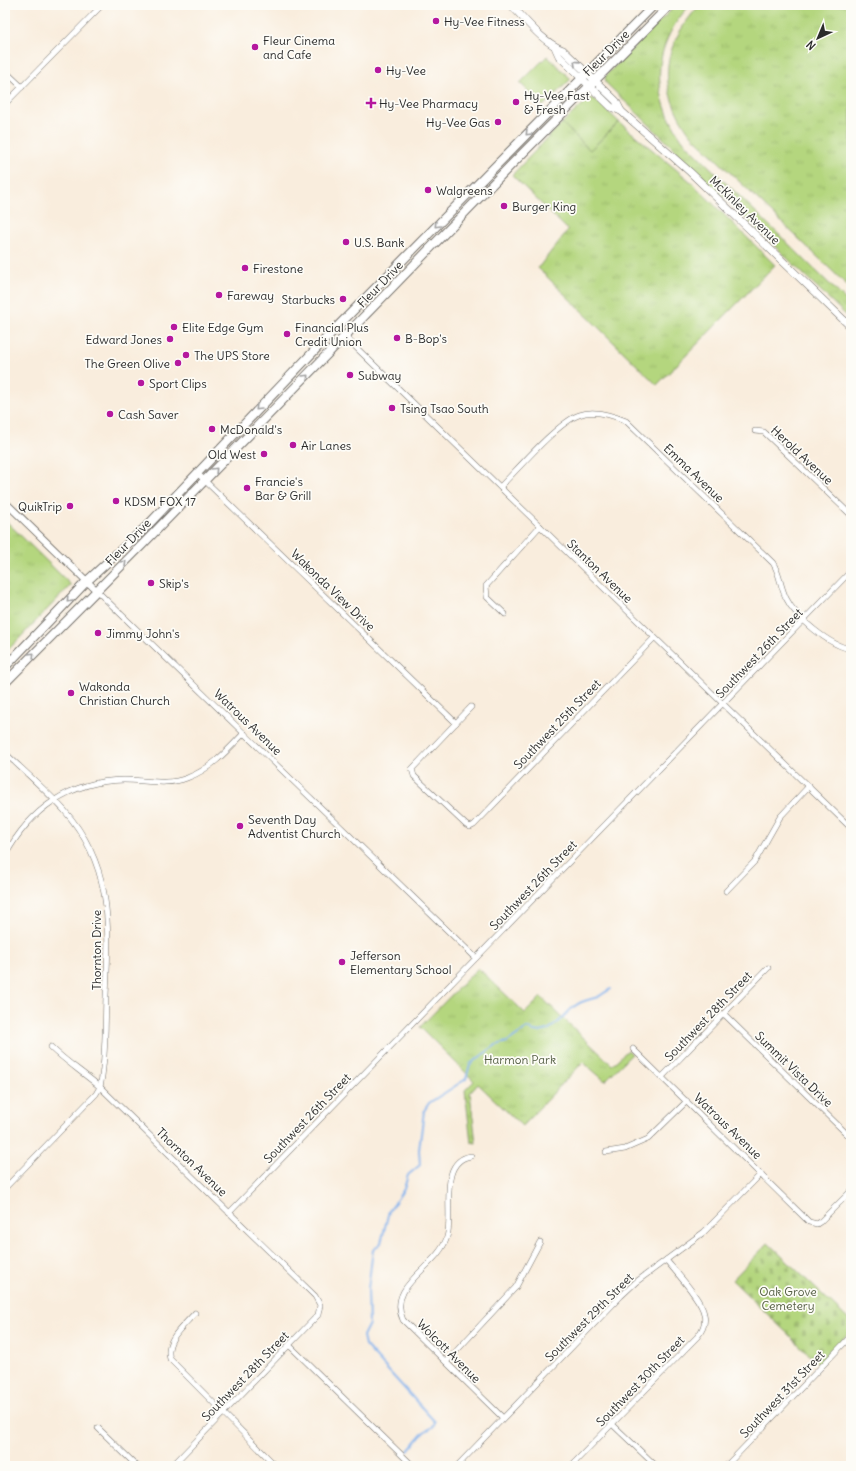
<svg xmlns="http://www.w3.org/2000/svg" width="856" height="1471" font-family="Delius,sans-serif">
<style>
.grass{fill:url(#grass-tufts);stroke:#708054}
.cemetery{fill:url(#cemetery-stones);stroke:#708054}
.garden{fill:#b4d67e;stroke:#708054}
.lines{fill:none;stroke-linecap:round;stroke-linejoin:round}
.stream{stroke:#81b1ec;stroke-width:2}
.minor-casing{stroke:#736f69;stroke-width:6}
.tertiary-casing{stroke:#736f69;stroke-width:8}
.secondary-casing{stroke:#736f69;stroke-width:8}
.primary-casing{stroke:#736f69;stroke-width:10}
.minor{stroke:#fff;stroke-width:5}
.tertiary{stroke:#fff;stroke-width:6}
.secondary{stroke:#fff;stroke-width:7}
.primary{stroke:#fff;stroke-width:8}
.oneway{stroke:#a0a0a0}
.poi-dot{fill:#b5179e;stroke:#fdfcf7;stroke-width:1.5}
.labels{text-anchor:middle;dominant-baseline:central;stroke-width:3.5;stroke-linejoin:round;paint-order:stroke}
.poi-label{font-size:12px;fill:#2b2b2b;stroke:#fdfcf7;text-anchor:start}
.street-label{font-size:12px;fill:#2b2b2b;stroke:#fdfcf7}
.park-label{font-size:12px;fill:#545e44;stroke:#fdfcf7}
</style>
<defs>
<pattern id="grass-tufts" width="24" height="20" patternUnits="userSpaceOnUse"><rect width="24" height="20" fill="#b4d67e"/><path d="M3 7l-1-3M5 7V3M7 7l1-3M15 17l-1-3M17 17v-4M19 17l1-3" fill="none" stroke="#9bb86d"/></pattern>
<pattern id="cemetery-stones" width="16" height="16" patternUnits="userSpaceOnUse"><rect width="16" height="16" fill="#b4d67e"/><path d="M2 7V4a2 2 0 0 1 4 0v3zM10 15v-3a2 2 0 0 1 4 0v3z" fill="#9bb86d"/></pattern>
</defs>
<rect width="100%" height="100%" fill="#fdfcf7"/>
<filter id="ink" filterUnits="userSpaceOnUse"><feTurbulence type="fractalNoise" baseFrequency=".025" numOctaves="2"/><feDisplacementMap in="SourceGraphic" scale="8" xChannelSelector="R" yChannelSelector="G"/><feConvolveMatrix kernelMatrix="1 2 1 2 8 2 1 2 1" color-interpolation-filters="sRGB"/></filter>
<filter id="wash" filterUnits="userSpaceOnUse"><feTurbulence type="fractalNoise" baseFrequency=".012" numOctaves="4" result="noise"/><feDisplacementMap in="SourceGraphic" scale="16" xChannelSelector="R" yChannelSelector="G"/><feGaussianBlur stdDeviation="0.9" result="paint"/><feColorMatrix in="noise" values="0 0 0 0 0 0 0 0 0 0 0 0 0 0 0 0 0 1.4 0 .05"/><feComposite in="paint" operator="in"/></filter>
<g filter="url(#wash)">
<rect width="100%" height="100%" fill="#f9eddd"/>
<!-- grass -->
<g class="grass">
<path d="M676,5h14c-39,42 -40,91 -6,137l167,163v15l-245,-237 -1,-6 2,-3z"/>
<path d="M700,5h151v284l-160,-154c-35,-47 -30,-88 9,-130z"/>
<path d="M619,122l71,59 85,84 -118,120 -119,-117 30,-38 -56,-55 50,-52 28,27z"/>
<path d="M5,520l66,65 -66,68z"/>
<path d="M478,968l47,45 16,-16 71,68 16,-15 4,4 -27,27 -22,-19 -61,64 -44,-42 -8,9 6,50 -5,-1 -6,-52 9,-9 -54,-54z"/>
</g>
<!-- cemetery -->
<path class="cemetery" d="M768,1243l83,79v8l-32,34 -87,-84z"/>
<!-- garden -->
<g class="garden">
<path d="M547,56l24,23 -28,27 -23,-23z"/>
<path d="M590,98l6,2 23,22 -29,28 -28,-27z"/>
</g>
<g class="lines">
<!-- stream -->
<g class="stream">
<path d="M408,1451l16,-19 9,-5 2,-5 -70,-77 -2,-9 6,-12 -1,-35 5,-39 8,-7 8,-32 15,-22 4,-14 12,-10 -1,-15 5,-39 5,-8 37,-24 4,-15 26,-19 11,-3 20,-14c22,13 33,-11 48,-22 7,-6 15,-6 23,-9 4,-2 8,-6 13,-8"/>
<path d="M396,1466l1,-2"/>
</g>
</g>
</g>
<g filter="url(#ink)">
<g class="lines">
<defs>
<g id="minor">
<path d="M5,71l17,16"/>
<path d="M5,104l97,-99"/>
<path d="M336,328l515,500"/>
<path d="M755,431l9,1 87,83"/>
<path d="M197,473l259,250"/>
<path d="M500,487c18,-18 57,-64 79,-72 15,-6 33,0 47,6l147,142c7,11 7,23 13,35 9,19 44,48 65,51"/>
<path d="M97,591l379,367"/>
<path d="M505,614l-18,-17 -1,-11 54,-60"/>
<path d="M471,707l-59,62 2,7 52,49 4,2 4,-2 180,-187"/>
<path d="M5,753c20,19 41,37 59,57 50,57 45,117 42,186 -1,27 0,67 -6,91l-4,7 -91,94"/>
<path d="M5,856c25,-47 65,-75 119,-76 21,0 43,6 63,-2 24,-9 40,-27 57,-45"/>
<path d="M726,891l29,-30 25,-44 29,-31"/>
<path d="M724,1014l127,124"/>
<path d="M51,1047c15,15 33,26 49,40l215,209 5,9 -2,10 -146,151"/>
<path d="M633,1049l176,173 8,2 3,-2 31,-31"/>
<path d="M662,1077l106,-109"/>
<path d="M606,1152l19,-3 23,-10 39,-38"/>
<path d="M471,1156c-34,5 -17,58 -24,81 -9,31 -61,47 -44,83l100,98"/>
<path d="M229,1213l622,-642"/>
<path d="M195,1313c-11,13 -31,27 -25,46l106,107"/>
<path d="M289,1345l124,121"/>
<path d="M446,1362l70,-75 24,-45"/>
<path d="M612,1424l44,42"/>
<path d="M98,1428l39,38"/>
<path d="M457,1466l164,-170 15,-14 68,-50 57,-58"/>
<path d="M571,1466l126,-129c6,-7 9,-15 7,-23 -2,-14 -28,-42 -38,-54"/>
<path d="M726,1466l125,-130"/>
<path d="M850,1466l1,-1"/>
</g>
<path id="tertiary" d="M5,502l92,89"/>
<g id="secondary">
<path d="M511,5c15,15 31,37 52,45l53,51 5,10"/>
<path d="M555,47l4,9 52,51 10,4 69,61 161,155"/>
</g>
<g id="primary">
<path d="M5,667l82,-86 60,-55 189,-198 318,-323"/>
<path d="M5,683l138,-139 368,-379 159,-160"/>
</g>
</defs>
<!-- minor casing -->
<use href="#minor" class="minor-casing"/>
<!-- tertiary casing -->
<use href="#tertiary" class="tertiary-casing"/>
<!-- secondary casing -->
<use href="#secondary" class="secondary-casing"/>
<!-- primary casing -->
<use href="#primary" class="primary-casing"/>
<!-- minor -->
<use href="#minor" class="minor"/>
<!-- tertiary -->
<use href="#tertiary" class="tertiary"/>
<!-- secondary -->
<use href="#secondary" class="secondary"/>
<!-- primary -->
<use href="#primary" class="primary"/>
</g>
<!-- one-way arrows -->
<defs><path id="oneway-chevron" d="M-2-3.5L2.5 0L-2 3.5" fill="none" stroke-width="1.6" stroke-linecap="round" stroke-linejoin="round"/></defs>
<g class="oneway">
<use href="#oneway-chevron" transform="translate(576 63) rotate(-136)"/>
<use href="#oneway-chevron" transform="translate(528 133) rotate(134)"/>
<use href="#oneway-chevron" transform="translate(437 225) rotate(135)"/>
<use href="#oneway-chevron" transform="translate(306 377) rotate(-46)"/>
<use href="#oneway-chevron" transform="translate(258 408) rotate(134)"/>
<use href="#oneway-chevron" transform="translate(215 470) rotate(-46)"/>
<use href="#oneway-chevron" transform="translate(124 563) rotate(-45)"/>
<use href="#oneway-chevron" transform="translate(69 600) rotate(133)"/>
<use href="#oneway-chevron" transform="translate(32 655) rotate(-46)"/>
</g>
</g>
<!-- markers -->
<g class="poi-dot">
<circle cx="436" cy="21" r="4"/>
<circle cx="255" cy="47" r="4"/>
<circle cx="378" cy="70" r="4"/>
<circle cx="516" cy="102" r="4"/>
<path d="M369 97h4v4h4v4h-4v4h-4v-4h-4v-4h4z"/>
<circle cx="498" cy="122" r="4"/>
<circle cx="428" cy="190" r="4"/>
<circle cx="504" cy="206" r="4"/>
<circle cx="346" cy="242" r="4"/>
<circle cx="245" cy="268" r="4"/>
<circle cx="219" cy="295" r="4"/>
<circle cx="343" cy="299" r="4"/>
<circle cx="174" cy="327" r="4"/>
<circle cx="287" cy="334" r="4"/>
<circle cx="397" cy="338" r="4"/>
<circle cx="170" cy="339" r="4"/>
<circle cx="186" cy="355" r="4"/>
<circle cx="178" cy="363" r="4"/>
<circle cx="350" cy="375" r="4"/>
<circle cx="141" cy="383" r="4"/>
<circle cx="392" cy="408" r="4"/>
<circle cx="110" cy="414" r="4"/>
<circle cx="212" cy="429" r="4"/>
<circle cx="293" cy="445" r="4"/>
<circle cx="264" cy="454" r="4"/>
<circle cx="247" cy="488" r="4"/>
<circle cx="116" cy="501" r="4"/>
<circle cx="70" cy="506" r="4"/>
<circle cx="151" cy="583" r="4"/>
<circle cx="98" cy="633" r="4"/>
<circle cx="71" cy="693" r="4"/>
<circle cx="240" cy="826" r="4"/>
<circle cx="342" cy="962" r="4"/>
</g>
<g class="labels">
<!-- poi labels -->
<g class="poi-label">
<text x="444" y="21">Hy-Vee Fitness</text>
<text x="263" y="40">Fleur Cinema<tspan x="263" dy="14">and Cafe</tspan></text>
<text x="386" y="70">Hy-Vee</text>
<text x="524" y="95">Hy-Vee Fast<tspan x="524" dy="14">&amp; Fresh</tspan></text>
<text x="379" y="103">Hy-Vee Pharmacy</text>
<text x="490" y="122" text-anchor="end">Hy-Vee Gas</text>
<text x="436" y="190">Walgreens</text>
<text x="512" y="206">Burger King</text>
<text x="354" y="242">U.S. Bank</text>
<text x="253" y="268">Firestone</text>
<text x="227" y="295">Fareway</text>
<text x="335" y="299" text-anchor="end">Starbucks</text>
<text x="182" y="327">Elite Edge Gym</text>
<text x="295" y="327">Financial Plus<tspan x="295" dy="14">Credit Union</tspan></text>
<text x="405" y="338">B-Bop's</text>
<text x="162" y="339" text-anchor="end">Edward Jones</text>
<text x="194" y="355">The UPS Store</text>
<text x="170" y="363" text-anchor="end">The Green Olive</text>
<text x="358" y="375">Subway</text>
<text x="149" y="383">Sport Clips</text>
<text x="400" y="408">Tsing Tsao South</text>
<text x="118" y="414">Cash Saver</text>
<text x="220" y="429">McDonald's</text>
<text x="301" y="445">Air Lanes</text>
<text x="256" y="454" text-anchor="end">Old West</text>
<text x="255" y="481">Francie's<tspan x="255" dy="14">Bar &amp; Grill</tspan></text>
<text x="124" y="501">KDSM FOX 17</text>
<text x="62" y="506" text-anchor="end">QuikTrip</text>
<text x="159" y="583">Skip's</text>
<text x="106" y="633">Jimmy John's</text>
<text x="79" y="686">Wakonda<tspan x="79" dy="14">Christian Church</tspan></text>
<text x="248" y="819">Seventh Day<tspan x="248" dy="14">Adventist Church</tspan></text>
<text x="350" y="955">Jefferson<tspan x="350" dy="14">Elementary School</tspan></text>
</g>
<!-- street labels -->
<g class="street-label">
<text transform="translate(606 53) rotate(-45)">Fleur Drive</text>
<text transform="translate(745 210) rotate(44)">McKinley Avenue</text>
<text transform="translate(380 284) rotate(-46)">Fleur Drive</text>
<text transform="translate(802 455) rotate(43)">Herold Avenue</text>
<text transform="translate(694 473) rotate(44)">Emma Avenue</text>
<text transform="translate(128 542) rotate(-46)">Fleur Drive</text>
<text transform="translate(600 571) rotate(44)">Stanton Avenue</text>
<text transform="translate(333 590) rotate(44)">Wakonda View Drive</text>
<text transform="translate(759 653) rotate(-46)">Southwest 26th Street</text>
<text transform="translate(248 722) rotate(44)">Watrous Avenue</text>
<text transform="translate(557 724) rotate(-46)">Southwest 25th Street</text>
<text transform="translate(533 885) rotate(-46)">Southwest 26th Street</text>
<text transform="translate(96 950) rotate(-90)">Thornton Drive</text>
<text transform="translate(708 1016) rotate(-46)">Southwest 28th Street</text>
<text transform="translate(794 1069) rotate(44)">Summit Vista Drive</text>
<text transform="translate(307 1118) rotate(-46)">Southwest 26th Street</text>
<text transform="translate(728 1126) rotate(44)">Watrous Avenue</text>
<text transform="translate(192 1162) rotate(44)">Thornton Avenue</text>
<text transform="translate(589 1317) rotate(-45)">Southwest 29th Street</text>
<text transform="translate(449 1351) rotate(45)">Wolcott Avenue</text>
<text transform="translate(245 1376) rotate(-46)">Southwest 28th Street</text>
<text transform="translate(640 1381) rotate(-46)">Southwest 30th Street</text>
<text transform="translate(782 1394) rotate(-46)">Southwest 31st Street</text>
</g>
<!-- park labels -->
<g class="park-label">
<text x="520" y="1059">Harmon Park</text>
<text x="788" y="1291">Oak Grove<tspan x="788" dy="14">Cemetery</tspan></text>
</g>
</g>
<!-- margin -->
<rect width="856" height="1471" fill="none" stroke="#fdfcf7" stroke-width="20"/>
<!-- north arrow -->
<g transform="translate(818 38) rotate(224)" stroke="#fdfcf7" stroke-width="3" paint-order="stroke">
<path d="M0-3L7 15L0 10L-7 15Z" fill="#2b2b2b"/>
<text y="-6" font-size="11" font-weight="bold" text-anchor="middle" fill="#2b2b2b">N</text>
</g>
</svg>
